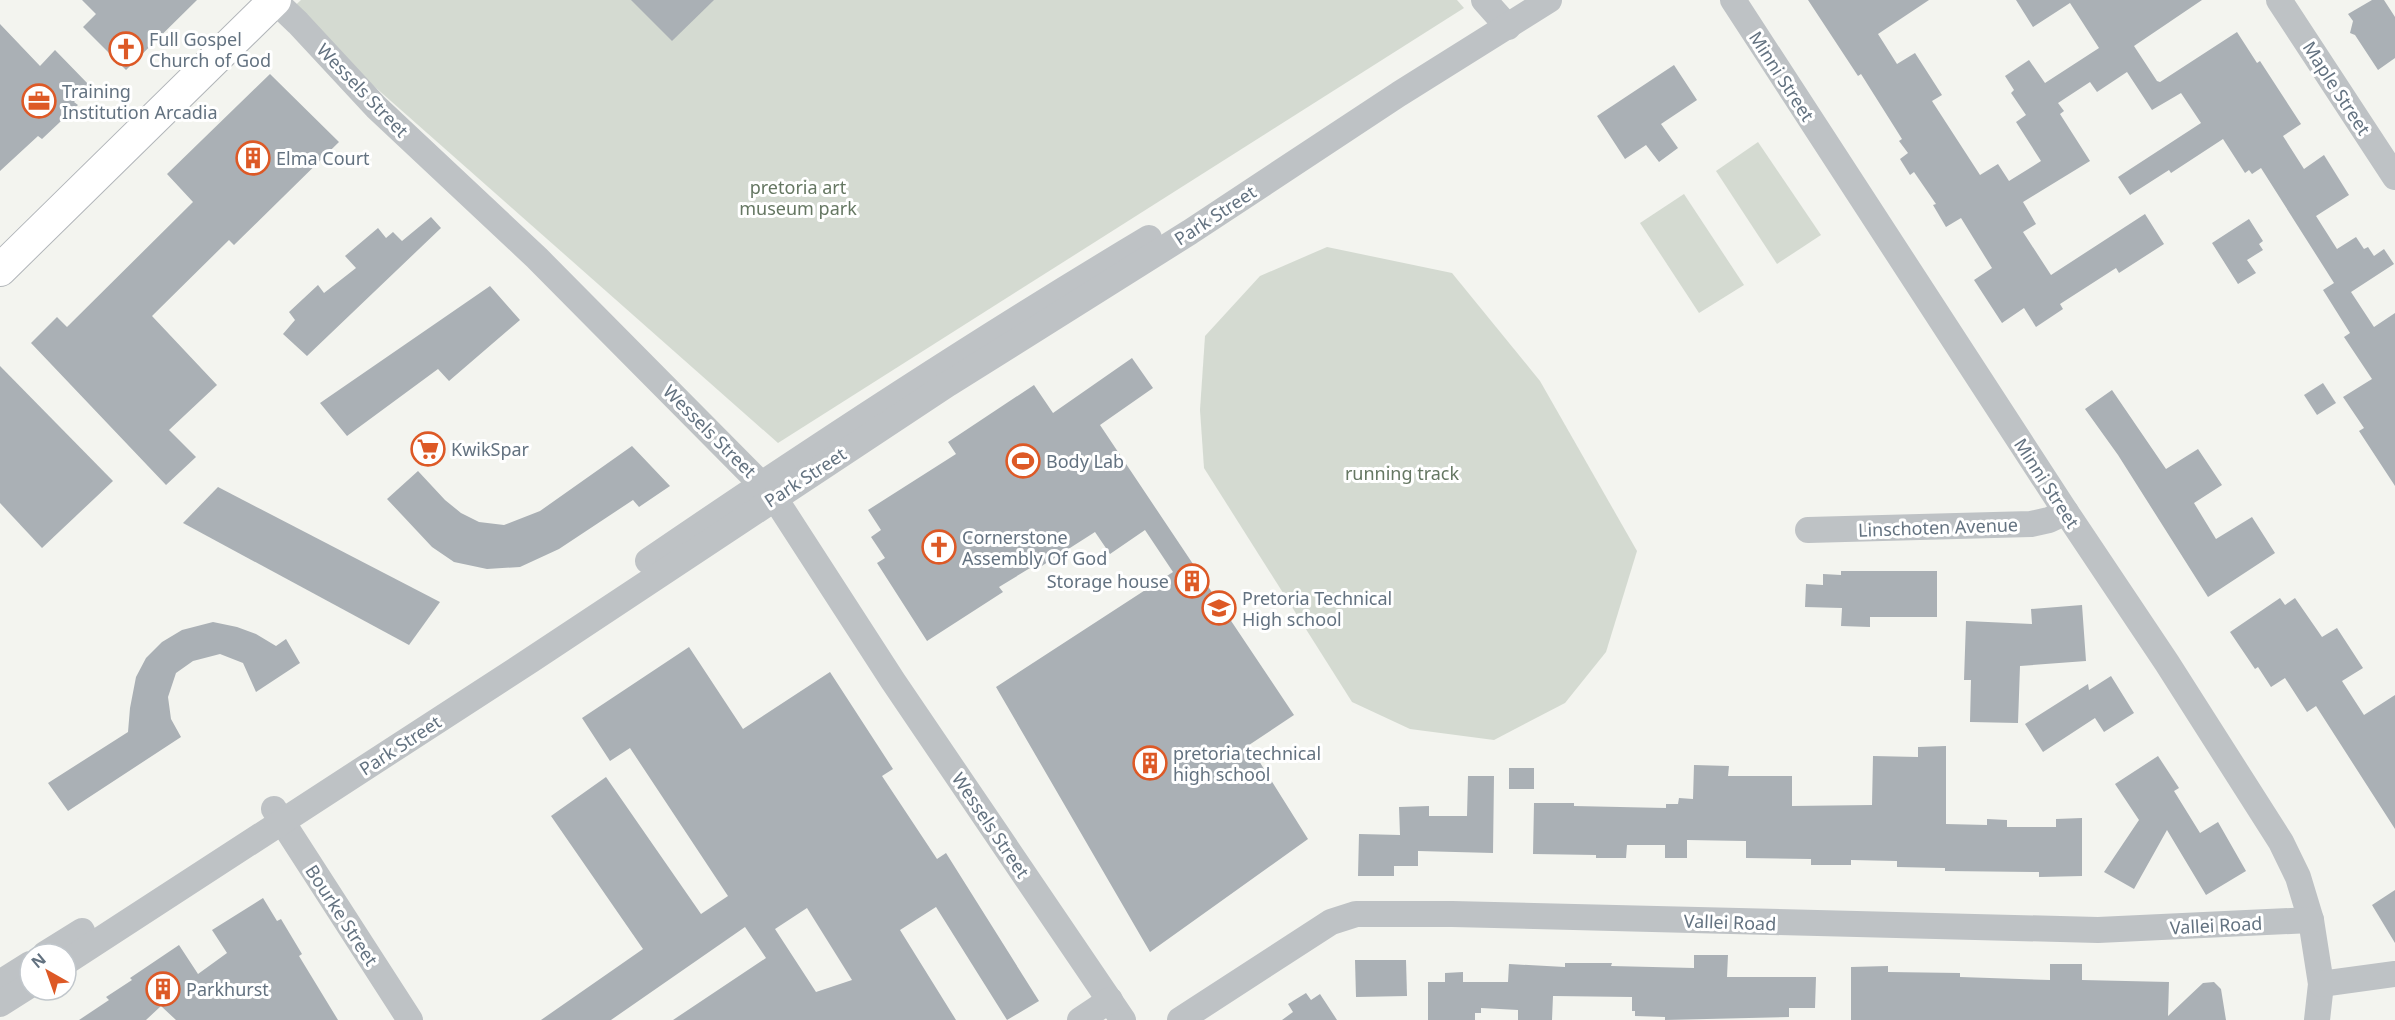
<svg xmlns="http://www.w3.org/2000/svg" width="2395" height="1020" font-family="'Noto Sans',sans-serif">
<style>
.green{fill:#d4dad1}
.building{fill:#aab0b5;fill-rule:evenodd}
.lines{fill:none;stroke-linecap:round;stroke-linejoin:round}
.major-casing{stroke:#b1b5b9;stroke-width:34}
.minor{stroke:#bec2c5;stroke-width:26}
.major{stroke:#fff;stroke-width:32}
.labels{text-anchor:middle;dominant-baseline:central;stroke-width:6;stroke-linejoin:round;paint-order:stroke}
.poi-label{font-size:18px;fill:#637280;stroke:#fff;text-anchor:start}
.street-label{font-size:18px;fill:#637280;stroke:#fff}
.park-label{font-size:18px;fill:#657762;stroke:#fff}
</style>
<rect width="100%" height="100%" fill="#f3f4ef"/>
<!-- green -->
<g class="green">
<path d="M301,0h1156l7,8 -686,435 -489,-432z"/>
<path d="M1758,142l63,93 -44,29 -61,-93z"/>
<path d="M1684,194l60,91 -45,28 -59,-90z"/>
<path d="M1327,247l125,26 88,108 97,170 -31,101 -41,51 -71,37 -84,-11 -58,-27 -148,-234 -4,-58 5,-74 55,-60z"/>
</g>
<!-- building -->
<g class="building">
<path d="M82,0h115l-71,70 -43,-43 13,-13z"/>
<path d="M631,0h83l-42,41z"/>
<path d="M1808,0h121l-51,34 19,30 18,-11 27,42 -10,6 48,74 18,-11 11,17 32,-20 -25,-39 10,-7 -15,-22 3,-3 -9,-14 24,-16 16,23 54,-35 -29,-45 -37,24 -17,-27h186l-68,46 23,35 3,1 77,-50 20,31 3,-2 41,63 -18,12 21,33 20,-14 25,40 -33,21 21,33 19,-12 8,12 4,-2 6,9 10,-7 10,15 -43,28 23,35 21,-14v173l-36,-55 5,-3 -21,-31 29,-18 -28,-42 6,-4 -27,-43 11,-7 -73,-115 -9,6 -3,-4 -4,3 -22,-34 -52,34 -2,-3 -39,25 -12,-18 83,-54 -20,-30 -29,17 -25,-38 -30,20 -7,-10 -32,21 6,8 -4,3 30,47 -67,41 13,22 -13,8 28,43 94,-61 19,30 -45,29 -3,-5 -56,36 3,5 -27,18 -12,-19 -22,15 -28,-43 18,-12 -31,-50 -15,9 -13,-22 3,-1 -22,-32 -4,3 -10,-16 8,-6 -9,-12 3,-2 -41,-65 -3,2z"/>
<path d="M2372,0h12l11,17v41l-17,12 -23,-35 -5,-2 3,-12 -5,-7z"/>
<path d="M0,24l40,42 15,-16 35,36 -16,16 4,3 -36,34 -4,-3 -38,35z"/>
<path d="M1674,65l23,35 -36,24 17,24 -19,14 -13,-17 -21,14 -28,-43z"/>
<path d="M270,74l69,68 -105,103 -5,-5 -77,76 65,69 -48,45 27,27 -30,28 -135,-142 26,-26 10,10 126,-125 -26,-28z"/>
<path d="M431,217l10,11 -134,128 -24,-22 12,-14 -6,-8 29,-27 6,8 32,-25 -11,-12 33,-28 8,10 7,-6 9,9z"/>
<path d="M2249,219l14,22 -4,3 4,6 -16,10 9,13 -18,11 -26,-41z"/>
<path d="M490,286l30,34 -71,61 -11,-12 -91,67 -27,-33z"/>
<path d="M1132,358l21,30 -53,37 194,290 -45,30 59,94 -158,113 -154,-265 177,-115 -28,-42 -35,24 -15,-22 -58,37 -2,-4 -36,22 4,5 -76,49 -50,-78 8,-5 -14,-21 10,-7 -13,-20 88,-56 -8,-12 86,-57 19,28z"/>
<path d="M0,366l113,115 -71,67 -42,-45z"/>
<path d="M2323,383l13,20 -19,12 -13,-20z"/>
<path d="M2112,390l54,79 32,-20 24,36 -28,18 22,36 36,-22 23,36 -67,44 -90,-142 -33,-46z"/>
<path d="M632,446l38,40 -31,21 -6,-7 -74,49 -39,18 -33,2 -33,-7 -22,-15 -45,-48 31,-28 27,29 16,13 18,9 25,3 36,-14z"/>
<path d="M218,487l222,115 -31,43 -226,-122z"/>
<path d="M1841,571h96v46h-67v10l-29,-1 1,-18 -37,-1 1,-23 17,1v-11l18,1z"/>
<path d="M2280,598l5,7 10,-7 27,39 15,-9 26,40 -21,13 22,34 31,-20v134l-79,-123 -9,6 -22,-34 -14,9 -13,-20 -3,2 -25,-37z"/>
<path d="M2082,605l4,56 -66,5 -2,57 -48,-1 1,-42h-7l2,-59 66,3 -1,-15z"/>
<path d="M213,622l24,5 19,7 20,12 10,-7 14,24 -44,29 -13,-29 -23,-9 -27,7 -17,12 -8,24 3,22 10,18 -113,74 -20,-28 80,-51 2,-24 6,-31 10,-19 16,-16 20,-12z"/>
<path d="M689,647l54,82 87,-57 63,97 -11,7 55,83 9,-6 93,148 -32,19 -71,-113 -36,23 56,90h-283l93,-62 -21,-31 -134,93h-70l102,-71 -92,-133 55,-39 95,137 27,-18 -98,-148 -20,13 -28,-43zM807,908l45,72 -36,12 -41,-63z"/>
<path d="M2111,676l23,37 -30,19 -9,-14 -52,34 -18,-28 63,-40 1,6z"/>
<path d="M1946,746v78l41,1v-6l20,1v7h49v-8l26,-1v58l-43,1v-5l-94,-1v-3l-48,-1v-6l-46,-1v5h-40v-6l-65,-1v-17l-59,-1v18h-22v-13h-38l-1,13h-30v-3l-63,-1 1,-51h40v3l92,2v-4h12l1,-6 14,1 1,-34 35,1 -1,10h64v30l80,-1 1,-49 45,1v-10z"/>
<path d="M2158,756l21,32 -5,3 26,42 18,-11 28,49 -40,24 -39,-65 -33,59 -30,-17 35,-52 -24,-36z"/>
<rect x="1509" y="768" width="25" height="21"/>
<path d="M1468,776h26l-1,77 -75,-2v15h-24v10h-36l1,-42 41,1 -1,-28 30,-1v10h38z"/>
<path d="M2395,890v53l-23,-38z"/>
<path d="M263,898l14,23 4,-2 21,35 -3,2 39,64h-162l-15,-14 -15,14h-67l30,-20 -3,-3 26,-17 -2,-2 49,-33 19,29 29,-21 -15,-23z"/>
<path d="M1694,955h34l-1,22h89l-1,31h-26v9l-124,3v-3l-30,-1v-5h-3v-14l-79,-1 -1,24h-34v-10l-37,-2v5h-6v7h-47v-38h17v-9l18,-1v10h45l1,-18 56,3v-4h47l-1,3 83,2z"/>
<path d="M1355,960h51l1,36 -51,1z"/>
<path d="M2050,964h32v16l87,2 -1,34 35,-33 11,-1 7,7 5,31h-375v-53l37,-1v6l72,1v4l90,3z"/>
<path d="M1306,993l5,7 9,-6 17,26h-55l11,-8 -5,-8z"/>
</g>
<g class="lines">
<defs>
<path id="major" d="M0,270l275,-270"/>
</defs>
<!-- major casing -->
<use href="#major" class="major-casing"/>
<!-- minor -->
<g class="minor">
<path d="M274,0l24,23 78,84 161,151 237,239 119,184 230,339"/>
<path d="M1484,0l24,27"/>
<path d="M1733,0l333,512 101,151 114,179 17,35 13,43 10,64 -4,36"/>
<path d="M2279,0l116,177"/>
<path d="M1808,530l223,-6 18,-4 17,-8"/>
<path d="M648,561c164,-112 330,-221 501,-323"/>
<path d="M274,809l136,211"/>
<path d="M45,954l37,-23"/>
<path d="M66,962l465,-302 417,-276 242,-152 209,-138 150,-94"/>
<path d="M0,983l30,-19"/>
<path d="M2321,984l74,-10"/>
<path d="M0,1004l30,-19"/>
<path d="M1080,1020l30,-20"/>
<path d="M1180,1020l151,-98 25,-8h96l646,16 213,-10"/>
</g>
<!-- major -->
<use href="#major" class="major"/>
</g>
<!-- icons -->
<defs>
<symbol id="church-ring" viewBox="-11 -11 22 22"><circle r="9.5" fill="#fff" stroke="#dd5926" stroke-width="1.5"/><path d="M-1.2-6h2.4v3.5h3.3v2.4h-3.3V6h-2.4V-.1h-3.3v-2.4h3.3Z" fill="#dd5926"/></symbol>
<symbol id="office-ring" viewBox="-11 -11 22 22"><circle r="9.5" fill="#fff" stroke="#dd5926" stroke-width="1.5"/><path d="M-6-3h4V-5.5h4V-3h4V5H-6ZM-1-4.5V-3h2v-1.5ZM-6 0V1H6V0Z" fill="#dd5926"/></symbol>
<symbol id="building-ring" viewBox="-11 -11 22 22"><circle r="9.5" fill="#fff" stroke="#dd5926" stroke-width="1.5"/><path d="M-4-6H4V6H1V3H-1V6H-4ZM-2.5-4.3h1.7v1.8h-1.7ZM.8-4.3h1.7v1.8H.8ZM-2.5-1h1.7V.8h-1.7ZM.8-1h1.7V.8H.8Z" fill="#dd5926"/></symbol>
<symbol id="supermarket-ring" viewBox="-11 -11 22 22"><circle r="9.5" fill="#fff" stroke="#dd5926" stroke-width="1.5"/><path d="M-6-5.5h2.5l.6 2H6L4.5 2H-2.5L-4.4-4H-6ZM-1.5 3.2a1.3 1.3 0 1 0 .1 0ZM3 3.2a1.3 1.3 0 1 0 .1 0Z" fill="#dd5926"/></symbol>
<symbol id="stadium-ring" viewBox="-11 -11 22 22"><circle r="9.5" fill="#fff" stroke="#dd5926" stroke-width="1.5"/><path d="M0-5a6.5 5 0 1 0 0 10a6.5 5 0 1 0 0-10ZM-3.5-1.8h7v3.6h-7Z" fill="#dd5926"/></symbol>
<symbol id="school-ring" viewBox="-11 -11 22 22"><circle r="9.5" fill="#fff" stroke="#dd5926" stroke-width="1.5"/><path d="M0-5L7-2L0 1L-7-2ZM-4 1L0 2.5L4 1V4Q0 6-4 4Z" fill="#dd5926"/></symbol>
</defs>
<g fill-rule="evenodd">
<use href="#church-ring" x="107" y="30" width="38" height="38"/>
<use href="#office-ring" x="20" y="82" width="38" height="38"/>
<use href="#building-ring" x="234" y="139" width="38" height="38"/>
<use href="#supermarket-ring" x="409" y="430" width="38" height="38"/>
<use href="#stadium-ring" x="1004" y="442" width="38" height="38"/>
<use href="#church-ring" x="920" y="528" width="38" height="38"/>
<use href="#building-ring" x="1173" y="562" width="38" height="38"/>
<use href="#school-ring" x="1200" y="589" width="38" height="38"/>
<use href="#building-ring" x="1131" y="744" width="38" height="38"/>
<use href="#building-ring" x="144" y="970" width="38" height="38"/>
</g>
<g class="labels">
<!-- poi labels -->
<g class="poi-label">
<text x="149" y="39">Full Gospel<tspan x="149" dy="21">Church of God</tspan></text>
<text x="62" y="91">Training<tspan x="62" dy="21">Institution Arcadia</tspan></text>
<text x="276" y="158">Elma Court</text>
<text x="451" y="449">KwikSpar</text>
<text x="1046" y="461">Body Lab</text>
<text x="962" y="537">Cornerstone<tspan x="962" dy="21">Assembly Of God</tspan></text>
<text x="1169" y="581" text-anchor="end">Storage house</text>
<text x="1242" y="598">Pretoria Technical<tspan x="1242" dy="21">High school</tspan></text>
<text x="1173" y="753">pretoria technical<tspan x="1173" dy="21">high school</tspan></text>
<text x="186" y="989">Parkhurst</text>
</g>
<!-- street labels -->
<g class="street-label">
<text transform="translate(1782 76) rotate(57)">Minni Street</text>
<text transform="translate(2337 88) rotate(57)">Maple Street</text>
<text transform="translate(363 90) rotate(46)">Wessels Street</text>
<text transform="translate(1215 215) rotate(-33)">Park Street</text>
<text transform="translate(710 431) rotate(45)">Wessels Street</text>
<text transform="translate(805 477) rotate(-33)">Park Street</text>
<text transform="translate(2047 483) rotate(57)">Minni Street</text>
<text transform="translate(1938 527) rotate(-2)">Linschoten Avenue</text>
<text transform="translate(400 745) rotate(-33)">Park Street</text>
<text transform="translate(991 825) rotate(56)">Wessels Street</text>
<text transform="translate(342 915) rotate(57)">Bourke Street</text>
<text transform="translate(1730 922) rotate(2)">Vallei Road</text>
<text transform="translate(2216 925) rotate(-3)">Vallei Road</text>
</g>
<!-- park labels -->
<g class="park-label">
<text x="798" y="187">pretoria art<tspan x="798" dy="21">museum park</tspan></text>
<text x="1402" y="473">running track</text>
</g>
</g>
<!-- north arrow -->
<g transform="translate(48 972) rotate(320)"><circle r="28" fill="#ffffff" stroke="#c1c7cc" stroke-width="1.5"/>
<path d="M0-4.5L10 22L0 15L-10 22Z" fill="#dd5926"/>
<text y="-9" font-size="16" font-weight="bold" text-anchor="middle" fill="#637280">N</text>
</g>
</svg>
